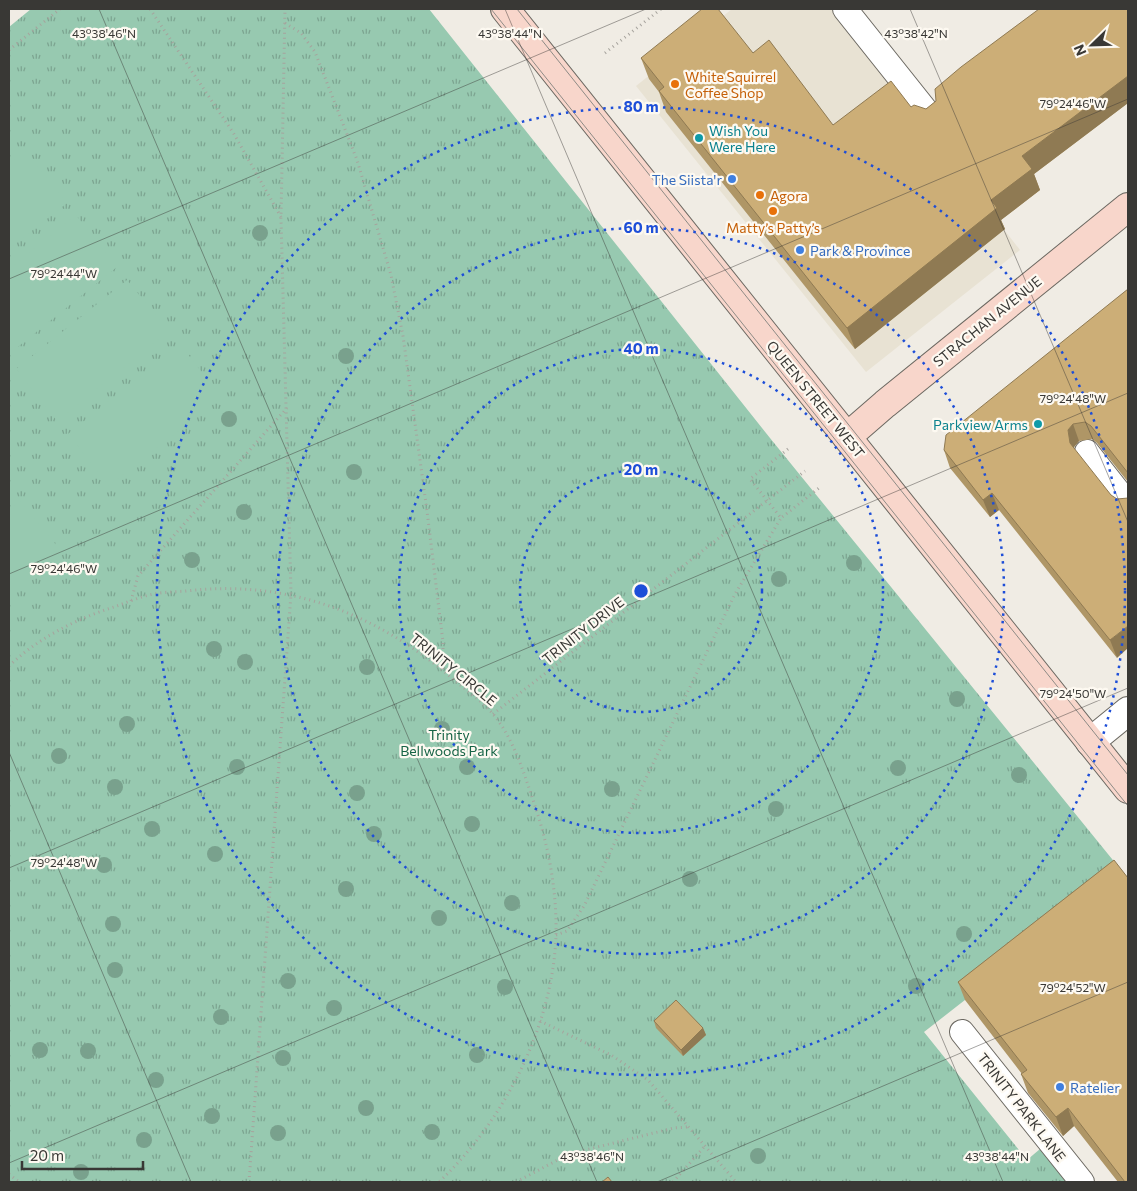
<svg xmlns="http://www.w3.org/2000/svg" width="1137" height="1191" font-family="Commissioner,sans-serif">
<style>
.built{fill:#e8e2d3}
.park{fill:url(#park-tufts)}
.pitch{fill:#97c9b0}
.lines{fill:none;stroke-linecap:round;stroke-linejoin:round}
.lane-casing{stroke:#6b6861;stroke-width:26}
.street-casing{stroke:#6b6861;stroke-width:30}
.secondary-casing{stroke:#6b6861;stroke-width:30}
.path{stroke:#a6a39d;stroke-width:3;stroke-dasharray:1 4;stroke-linecap:butt}
.lane{stroke:#fff;stroke-width:24}
.street{stroke:#fff;stroke-width:28}
.secondary{stroke:#f8d6cb;stroke-width:28}
.tram{stroke:#8e8b86;stroke-width:1}
.tree{fill:#79a18d}
.wall{fill:#af9666}
.shaded-wall{fill:#8f7a53}
.building{fill:#ccae77;stroke:#8f7a53}
.ticks{fill:none;stroke:#393835;stroke-width:1;stroke-opacity:0.45}
.ring{fill:none;stroke:#1d4ed8;stroke-width:2.5;stroke-dasharray:2.5 5}
.food-dot{fill:#e8710a;stroke:#fdf9f1;stroke-width:2}
.culture-dot{fill:#0f9aa8;stroke:#fdf9f1;stroke-width:2}
.shop-dot{fill:#3f7fe0;stroke:#fdf9f1;stroke-width:2}
.labels{text-anchor:middle;dominant-baseline:central;stroke-width:4.5;stroke-linejoin:round;paint-order:stroke}
.food-label{font-size:14px;fill:#c56008;stroke:#fdf9f1;text-anchor:start}
.culture-label{font-size:14px;fill:#0d838f;stroke:#fdf9f1;text-anchor:start}
.shop-label{font-size:14px;fill:#366cbe;stroke:#fdf9f1;text-anchor:start}
.street-label{font-size:14px;fill:#393835;stroke:#fdf9f1}
.park-label{font-size:14px;fill:#176446;stroke:#fdf9f1}
.ticks-label{font-size:12px;text-anchor:middle;fill:#393835;stroke:#fdf9f1;stroke-width:4.5;stroke-linejoin:round;paint-order:stroke}
.centre{fill:#1d4ed8;stroke:#fdf9f1;stroke-width:2.5}
.ring-label{font-size:15px;text-anchor:middle;font-weight:bold;fill:#1d4ed8;stroke:#fdf9f1;stroke-width:4.5;stroke-linejoin:round;paint-order:stroke}
</style>
<defs>
<pattern id="park-tufts" width="24" height="20" patternUnits="userSpaceOnUse" patternTransform="scale(1.25)"><rect width="24" height="20" fill="#97c9b0"/><path d="M3 7l-1-3M5 7V3M7 7l1-3M15 17l-1-3M17 17v-4M19 17l1-3" fill="none" stroke="#7ca490"/></pattern>
</defs>
<rect width="100%" height="100%" fill="#f0ece4"/>
<!-- built -->
<path class="built" d="M732,9h100l188,241 -154,122 -230,-286z"/>
<!-- park -->
<path class="park" d="M31,9h398l341,429 355,437 -201,157 103,128 13,-11 26,33h-1057v-1155z"/>
<!-- pitch -->
<g class="pitch">
<path d="M25,151l42,52 -58,46v-85z"/>
<path d="M76,215l41,52 -108,87v-85z"/>
<path d="M127,280l42,51 -112,90 -41,-52z"/>
<path d="M180,344l41,53 -112,89 -41,-52z"/>
<path d="M20,501l42,51 -53,43v-85z"/>
</g>
<g class="lines">
<defs>
<g id="lane">
<path d="M845,9l86,108"/>
<path d="M1087,452l41,52"/>
<path d="M962,1032l120,150"/>
</g>
<path id="street" d="M1090,742l38,-31"/>
<g id="secondary">
<path d="M505,9l623,780"/>
<path d="M847,437l38,-33 243,-197"/>
</g>
</defs>
<!-- lane casing -->
<use href="#lane" class="lane-casing"/>
<!-- street casing -->
<use href="#street" class="street-casing"/>
<!-- secondary casing -->
<use href="#secondary" class="secondary-casing"/>
<!-- path -->
<g class="path">
<path d="M150,9l84,125 47,83"/>
<path d="M285,23l16,10 14,19 42,108 34,115 12,61 24,175 16,131v29"/>
<path d="M9,50l51,-41"/>
<path d="M605,53l56,-44"/>
<path d="M788,449l-38,30 31,39 38,-30"/>
<path d="M131,601l7,-25 149,-168"/>
<path d="M9,666c29,-28 67,-47 105,-59 11,-4 23,-9 35,-12 12,-3 25,-3 37,-4 101,-12 190,22 267,88 13,11 29,22 40,35 20,24 30,56 40,86 15,43 24,89 23,135 -3,91 -52,186 -117,247"/>
<path d="M493,714l312,-243"/>
<path d="M556,935l11,-4 17,-25 151,-312 46,-76"/>
<path d="M540,1021l71,34 37,25 88,102"/>
<path d="M9,1174l10,8"/>
<path d="M249,1182l42,-588 -10,-376 4,-209"/>
<path d="M516,1182l53,-28 105,-26 13,-1"/>
<path d="M673,1182l32,-36"/>
</g>
<!-- lane -->
<use href="#lane" class="lane"/>
<!-- street -->
<use href="#street" class="street"/>
<!-- secondary -->
<use href="#secondary" class="secondary"/>
<!-- tram -->
<g class="tram">
<path d="M491,9l637,797"/>
<path d="M517,9l611,766"/>
</g>
</g>
<!-- trees -->
<g class="tree">
<circle cx="260" cy="233" r="8"/>
<circle cx="346" cy="356" r="8"/>
<circle cx="229" cy="419" r="8"/>
<circle cx="354" cy="472" r="8"/>
<circle cx="244" cy="512" r="8"/>
<circle cx="192" cy="560" r="8"/>
<circle cx="854" cy="563" r="8"/>
<circle cx="779" cy="579" r="8"/>
<circle cx="214" cy="649" r="8"/>
<circle cx="245" cy="662" r="8"/>
<circle cx="367" cy="667" r="8"/>
<circle cx="957" cy="699" r="8"/>
<circle cx="127" cy="724" r="8"/>
<circle cx="442" cy="729" r="8"/>
<circle cx="59" cy="756" r="8"/>
<circle cx="237" cy="767" r="8"/>
<circle cx="467" cy="767" r="8"/>
<circle cx="898" cy="768" r="8"/>
<circle cx="1019" cy="775" r="8"/>
<circle cx="115" cy="787" r="8"/>
<circle cx="612" cy="789" r="8"/>
<circle cx="357" cy="793" r="8"/>
<circle cx="776" cy="809" r="8"/>
<circle cx="472" cy="824" r="8"/>
<circle cx="152" cy="829" r="8"/>
<circle cx="374" cy="834" r="8"/>
<circle cx="215" cy="854" r="8"/>
<circle cx="104" cy="865" r="8"/>
<circle cx="690" cy="879" r="8"/>
<circle cx="346" cy="889" r="8"/>
<circle cx="512" cy="903" r="8"/>
<circle cx="439" cy="918" r="8"/>
<circle cx="113" cy="924" r="8"/>
<circle cx="964" cy="934" r="8"/>
<circle cx="115" cy="970" r="8"/>
<circle cx="288" cy="981" r="8"/>
<circle cx="916" cy="986" r="8"/>
<circle cx="505" cy="987" r="8"/>
<circle cx="334" cy="1008" r="8"/>
<circle cx="221" cy="1017" r="8"/>
<circle cx="40" cy="1050" r="8"/>
<circle cx="88" cy="1051" r="8"/>
<circle cx="477" cy="1055" r="8"/>
<circle cx="283" cy="1058" r="8"/>
<circle cx="156" cy="1080" r="8"/>
<circle cx="366" cy="1108" r="8"/>
<circle cx="212" cy="1116" r="8"/>
<circle cx="432" cy="1132" r="8"/>
<circle cx="278" cy="1133" r="8"/>
<circle cx="144" cy="1140" r="8"/>
<circle cx="758" cy="1156" r="8"/>
<circle cx="81" cy="1172" r="8"/>
</g>
<!-- wall -->
<g class="wall">
<path d="M1128,9v94l-94,71 6,16 -39,30 4,9 -150,120 -189,-237 -7,-20 -10,-13 -8,-21 112,-5 80,72 78,-18 15,2 10,-8z"/>
<path d="M1128,289v193l-31,-39 -5,-4 -13,2 -5,6 43,211 -118,-148 -9,7 -40,-49 -6,-18z"/>
<path d="M1114,860l14,322h-10l-44,-56 -11,10 -35,-43 -7,-19h1l-57,-74 -7,-18z"/>
<path d="M654,1021l49,7 3,7 -23,21 -27,-28z"/>
</g>
<!-- shaded-wall -->
<g class="shaded-wall">
<path d="M1128,76v27l-94,71 6,16 -39,30 4,9 -150,120 -8,-21 144,-128 31,-44z"/>
<path d="M1073,424l6,17 -5,6 2,14 -6,-18 -2,-13z"/>
<path d="M992,493l7,17 -9,7 -7,-17z"/>
<path d="M1128,626v22l-11,10 -7,-18z"/>
<path d="M703,1028l3,7 -23,21 -2,-6z"/>
<path d="M1068,1108l6,18 -11,10 -7,-19z"/>
</g>
<!-- building -->
<g class="building">
<path d="M702,9h16l35,44 16,-13 64,85 58,-44 20,26 3,-2 12,4 10,-8 -1,-12 26,-22 78,-58h89v67l-106,80 10,13 -41,31 6,8 -150,120 -188,-237 5,-4 -23,-29z"/>
<path d="M1128,289v184l-37,-47 -6,-4 -12,2 -5,6 2,13 41,52 6,4 11,-1v128l-18,14 -118,-147 -9,7 -39,-50 2,-15z"/>
<path d="M1114,860l14,18v304h-3l-57,-74 -12,9 -35,-43 6,-4 -69,-88z"/>
<path d="M676,1000l27,28 -22,22 -27,-29z"/>
<path d="M608,1177l4,5h-10z"/>
</g>
<!-- ticks -->
<path class="ticks" d="M99,9l498,1173M505,9l498,1173M910,9l218,513M9,279l637,-270M9,574l1119,-475M9,752l182,430M9,868l1119,-475M9,1163l1119,-475M657,1182l471,-200"/>
<!-- distance rings -->
<g class="ring">
<circle cx="641" cy="591" r="121"/>
<circle cx="641" cy="591" r="242"/>
<circle cx="641" cy="591" r="363"/>
<circle cx="641" cy="591" r="484"/>
</g>
<!-- markers -->
<g class="food-dot">
<circle cx="675" cy="84" r="5"/>
<circle cx="760" cy="195" r="5"/>
<circle cx="773" cy="211" r="5"/>
</g>
<g class="culture-dot">
<circle cx="699" cy="138" r="5"/>
<circle cx="1038" cy="424" r="5"/>
</g>
<g class="shop-dot">
<circle cx="732" cy="179" r="5"/>
<circle cx="800" cy="250" r="5"/>
<circle cx="1060" cy="1087" r="5"/>
</g>
<g class="labels">
<!-- food labels -->
<g class="food-label">
<text x="685" y="76">White Squirrel<tspan x="685" dy="16">Coffee Shop</tspan></text>
<text x="770" y="195">Agora</text>
<text x="773" y="227" text-anchor="middle">Matty’s Patty’s</text>
</g>
<!-- culture labels -->
<g class="culture-label">
<text x="709" y="130">Wish You<tspan x="709" dy="16">Were Here</tspan></text>
<text x="1028" y="424" text-anchor="end">Parkview Arms</text>
</g>
<!-- shop labels -->
<g class="shop-label">
<text x="722" y="179" text-anchor="end">The Siista'r</text>
<text x="810" y="250">Park &amp; Province</text>
<text x="1070" y="1087">Ratelier</text>
</g>
<!-- street labels -->
<g class="street-label">
<text transform="translate(987 321) rotate(-39)">STRACHAN AVENUE</text>
<text transform="translate(816 399) rotate(51)">QUEEN STREET WEST</text>
<text transform="translate(583 630) rotate(-38)">TRINITY DRIVE</text>
<text transform="translate(454 669) rotate(39)">TRINITY CIRCLE</text>
<text transform="translate(1022 1107) rotate(52)">TRINITY PARK LANE</text>
</g>
<!-- park labels -->
<g class="park-label">
<text x="449" y="734">Trinity<tspan x="449" dy="16">Bellwoods Park</tspan></text>
</g>
</g>
<g class="ticks-label">
<text x="104" y="38">43°38'46"N</text>
<text x="510" y="38">43°38'44"N</text>
<text x="916" y="38">43°38'42"N</text>
<text x="1073" y="108">79°24'46"W</text>
<text x="64" y="278">79°24'44"W</text>
<text x="1073" y="403">79°24'48"W</text>
<text x="64" y="573">79°24'46"W</text>
<text x="1073" y="698">79°24'50"W</text>
<text x="64" y="867">79°24'48"W</text>
<text x="1073" y="992">79°24'52"W</text>
<text x="592" y="1161">43°38'46"N</text>
<text x="997" y="1161">43°38'44"N</text>
</g>
<circle cx="641" cy="591" r="8" class="centre"/>
<g class="ring-label">
<text x="641" y="112">80 m</text>
<text x="641" y="233">60 m</text>
<text x="641" y="354">40 m</text>
<text x="641" y="475">20 m</text>
</g>
<!-- border -->
<rect width="1137" height="1191" fill="none" stroke="#393835" stroke-width="20"/>
<!-- north arrow -->
<g transform="translate(1092 45) rotate(247)" stroke="#fdf9f1" stroke-width="4" paint-order="stroke">
<path d="M0-4L9 19L0 12L-9 19Z" fill="#393835"/>
<text y="-8" font-size="14" font-weight="bold" text-anchor="middle" fill="#393835">N</text>
</g>
<!-- scale -->
<path d="M22 1161v8h121v-8" fill="none" stroke="#393835" stroke-width="2.5"/>
<text x="30" y="1161" font-size="15" fill="#393835" stroke="#fdf9f1" stroke-width="4" paint-order="stroke">20 m</text>
</svg>
